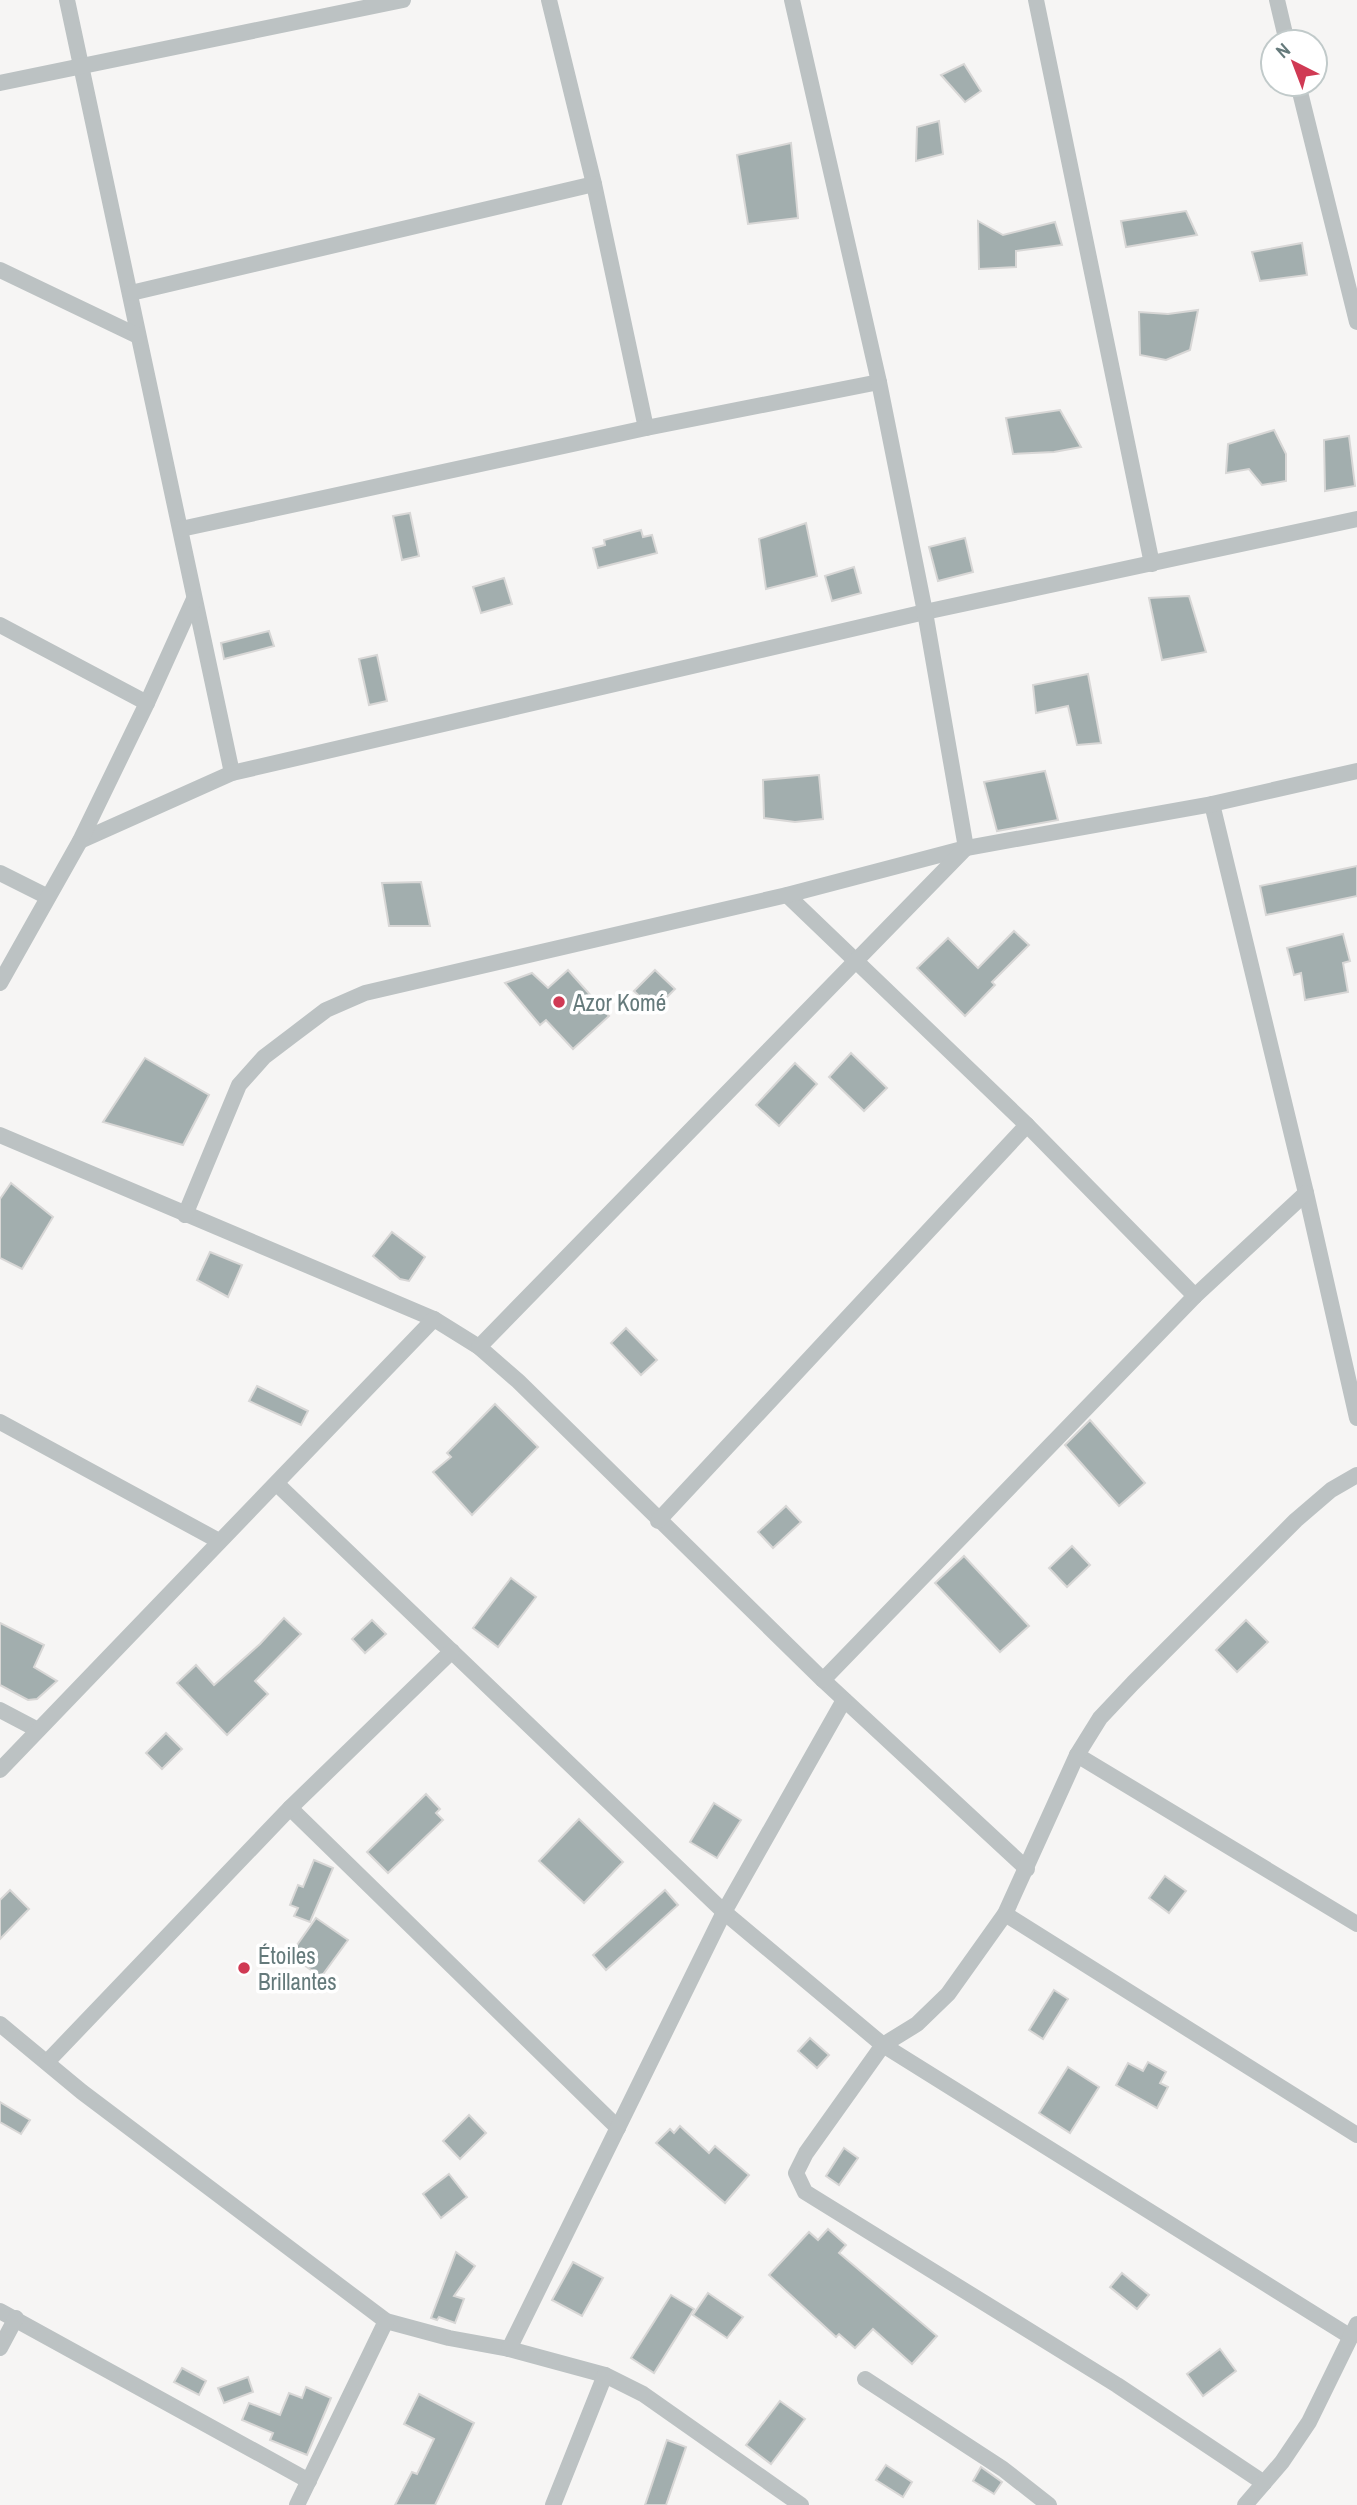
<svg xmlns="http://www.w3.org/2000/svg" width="1357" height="2505" font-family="'Archivo Narrow',sans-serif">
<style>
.building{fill:#a2aeae;stroke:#d8d7d6;stroke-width:2}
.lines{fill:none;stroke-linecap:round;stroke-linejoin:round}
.street{stroke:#bcc2c3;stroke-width:16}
.poi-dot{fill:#d03a54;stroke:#fff;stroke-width:2.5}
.labels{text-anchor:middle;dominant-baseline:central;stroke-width:7;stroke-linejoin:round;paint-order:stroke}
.poi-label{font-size:23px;fill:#657a7b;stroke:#fff;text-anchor:start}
</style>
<rect width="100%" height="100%" fill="#f6f5f4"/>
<!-- building -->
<g class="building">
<path d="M964,64l17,27 -16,11 -24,-27z"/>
<path d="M939,121l4,33 -27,7 1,-34z"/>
<path d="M791,143l7,75 -50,6 -11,-69z"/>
<path d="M1186,211l11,24 -71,12 -5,-26z"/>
<path d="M978,221l25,14 52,-13 7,23 -46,6v16l-37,2z"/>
<path d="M1302,243l5,32 -47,6 -8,-29z"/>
<path d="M1198,310l-8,40 -24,10 -26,-5 -1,-43 29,2z"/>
<path d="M1060,410l21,37 -27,5 -41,2 -7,-36z"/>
<path d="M1274,430l12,24v27l-24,4 -13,-16 -23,4 2,-29z"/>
<path d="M1349,436l6,50 -30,5 -1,-51z"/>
<path d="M410,513l9,43 -17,4 -9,-44z"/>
<path d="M806,523l11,53 -51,13 -7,-50z"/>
<path d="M641,530l2,7 9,-2 5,18 -59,15 -5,-20 12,-3 -1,-5z"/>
<path d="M965,538l8,34 -35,9 -9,-34z"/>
<path d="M854,567l7,26 -29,8 -7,-25z"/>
<path d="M504,578l8,26 -31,9 -8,-26z"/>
<path d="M1189,596l17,56 -44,8 -13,-62z"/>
<path d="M269,631l5,15 -50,13 -3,-16z"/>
<path d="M377,655l10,46 -18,4 -10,-46z"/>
<path d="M1088,674l13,69 -24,2 -9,-39 -32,7 -3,-28z"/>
<path d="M1045,771l13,49 -61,11 -13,-49z"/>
<path d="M819,775l4,44 -28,3 -31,-4 -1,-38z"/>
<path d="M1357,866v30l-91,19 -6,-29z"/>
<path d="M421,882l9,44h-41l-7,-43z"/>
<path d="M1014,931l15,14 -37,37 3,3 -30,31 -48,-48 31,-30 30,30z"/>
<path d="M1343,934l7,27 -7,2 5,29 -43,8 -4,-27 -7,2 -7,-27z"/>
<path d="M568,970l41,46 -36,33 -27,-29 -6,5 -35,-42 27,-10 16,15z"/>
<path d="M655,970l20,19 -21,21 -20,-19z"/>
<path d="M851,1053l36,35 -23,23 -35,-34z"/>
<path d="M145,1058l64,37 -26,50 -80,-23z"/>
<path d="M795,1063l22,21 -38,42 -23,-21z"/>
<path d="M11,1183l42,34 -31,52 -22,-11v-59z"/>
<path d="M392,1232l33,25 -16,24 -9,-2 -27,-23z"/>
<path d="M210,1252l32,13 -14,32 -31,-17z"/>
<path d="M626,1328l31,32 -16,15 -30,-32z"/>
<path d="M257,1386l51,25 -7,14 -52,-24z"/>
<path d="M495,1404l43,43 -66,68 -39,-43 18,-15 -4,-4z"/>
<path d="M1090,1420l55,63 -26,23 -54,-61z"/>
<path d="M786,1506l15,16 -28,26 -15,-16z"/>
<path d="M1072,1546l18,19 -23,22 -18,-19z"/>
<path d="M964,1556l65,70 -29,26 -65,-69z"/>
<path d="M511,1578l25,19 -38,50 -25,-19z"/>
<path d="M284,1618l17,16 -46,47 13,13 -41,41 -50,-52 19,-18 18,20 46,-41z"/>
<path d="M372,1620l14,14 -21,19 -13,-14z"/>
<path d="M1246,1620l22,22 -31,30 -21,-22z"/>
<path d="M0,1623l44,22 -10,22 23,14 -20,18 -9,1 -28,-15z"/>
<path d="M166,1733l16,16 -20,20 -16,-16z"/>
<path d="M426,1794l14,15 -4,4 7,7 -55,53 -21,-21z"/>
<path d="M714,1803l27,17 -24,38 -27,-16z"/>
<path d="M579,1819l44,43 -39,41 -45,-42z"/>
<path d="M314,1860l19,8 -23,54 -16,-6 4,-8 -8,-3 8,-20 5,2z"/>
<path d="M1165,1876l21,15 -17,22 -20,-15z"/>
<path d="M10,1890l19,19 -29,30v-39z"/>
<path d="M665,1890l13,15 -72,65 -13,-15z"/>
<path d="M316,1918l32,22 -27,37 -31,-22z"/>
<path d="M1054,1990l14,9 -25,40 -14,-9z"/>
<path d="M810,2038l19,17 -12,13 -19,-17z"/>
<path d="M1148,2062l18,10 -6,11 8,4 -11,21 -41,-23 12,-22 15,8z"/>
<path d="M1068,2067l31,20 -29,46 -31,-20z"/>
<path d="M0,2102l30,18 -9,14 -21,-12z"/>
<path d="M469,2115l17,18 -26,26 -17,-18z"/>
<path d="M680,2126l29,27 6,-7 34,29 -24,28 -69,-60 14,-14 4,4z"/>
<path d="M844,2148l14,10 -19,27 -13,-9z"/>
<path d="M449,2174l18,23 -26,21 -18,-24z"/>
<path d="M828,2229l18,16 -7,8 98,83 -25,28 -39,-35 -18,19 -16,-14 -3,3 -67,-62 40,-43 9,8z"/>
<path d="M456,2252l19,14 -21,30 10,3 -9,24 -16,-6 -2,3 -6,-2z"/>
<path d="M573,2262l30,16 -21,38 -30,-16z"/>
<path d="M1122,2273l27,22 -12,14 -27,-22z"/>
<path d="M708,2293l35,24 -16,21 -34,-23z"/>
<path d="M671,2295l23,14 -40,64 -23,-15z"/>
<path d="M1220,2349l16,22 -33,25 -16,-22z"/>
<path d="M182,2368l24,13 -7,14 -25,-13z"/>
<path d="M248,2377l5,15 -29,11 -6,-15z"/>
<path d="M306,2387l25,11 -24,57 -37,-15 3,-7 -31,-13 7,-17 31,12 9,-22 13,5z"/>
<path d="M419,2394l55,29 -39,82h-40l17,-33 5,2 17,-35 -30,-15z"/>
<path d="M780,2401l25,18 -34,45 -25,-19z"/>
<path d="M667,2440l19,7 -20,58h-21z"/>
<path d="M886,2465l26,17 -9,15 -27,-17z"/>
<path d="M981,2467l21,15 -8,12 -21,-13z"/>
</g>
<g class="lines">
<!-- street -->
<g class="street">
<path d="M67,0l165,773"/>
<path d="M549,0l45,184 52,244"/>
<path d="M1036,0l116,564"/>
<path d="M1277,0l10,42"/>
<path d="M0,83l403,-83"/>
<path d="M1298,84l59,238"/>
<path d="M0,270l138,66"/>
<path d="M131,293l463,-109"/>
<path d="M181,529l465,-101 233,-46"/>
<path d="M0,625l147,78"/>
<path d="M1212,804l94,389 51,225"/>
<path d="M80,841l152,-68 693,-161 432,-93"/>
<path d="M0,873l48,24"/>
<path d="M787,895l240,230 168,171"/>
<path d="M0,983l80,-142 67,-138 47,-104"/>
<path d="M0,1135l434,184 45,28 39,34 305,299 204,189"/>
<path d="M185,1215l54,-130 25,-28 29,-22 33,-25 39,-17 422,-98 179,-47 246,-44 145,-33"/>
<path d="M479,1347l487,-499 -41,-236 -46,-230 -87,-382"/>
<path d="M0,1422l219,119"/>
<path d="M277,1484l447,428 159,133 468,292"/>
<path d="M658,1521l369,-396"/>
<path d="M823,1680l372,-384 111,-103"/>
<path d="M0,1710l38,20"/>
<path d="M1077,1755l280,169"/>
<path d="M0,1770l434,-451"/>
<path d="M290,1808l328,320"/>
<path d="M1005,1914l352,221"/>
<path d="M0,2024l82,68 304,229 63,17 60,11 96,26 38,19 158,111"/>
<path d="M47,2062l243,-254 162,-157"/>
<path d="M0,2311l309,170"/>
<path d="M0,2348l16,-30"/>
<path d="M509,2349l215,-437 120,-212"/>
<path d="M865,2379l138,90 46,36"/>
<path d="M1264,2483l-147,-98 -312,-193 -9,-19 10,-20 77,-108 34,-21 31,-30 57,-80 72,-159 23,-37 33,-35 163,-163 35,-30 26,-15"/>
<path d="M297,2505l89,-184"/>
<path d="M553,2505l52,-130"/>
<path d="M1245,2505l37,-43 27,-40 48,-98"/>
</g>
</g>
<!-- markers -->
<g class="poi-dot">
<circle cx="559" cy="1002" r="7"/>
<circle cx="244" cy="1968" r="7"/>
</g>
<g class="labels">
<!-- poi labels -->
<g class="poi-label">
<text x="573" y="1002">Azor Komé</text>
<text x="258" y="1955">Étoiles<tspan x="258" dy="26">Brillantes</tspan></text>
</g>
</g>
<!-- north arrow -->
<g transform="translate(1294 63) rotate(318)"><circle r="33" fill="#ffffff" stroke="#c1caca" stroke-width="2"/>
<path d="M0-5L12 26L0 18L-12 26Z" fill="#d03a54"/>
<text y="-10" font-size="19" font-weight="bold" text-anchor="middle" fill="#657a7b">N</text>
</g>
</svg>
